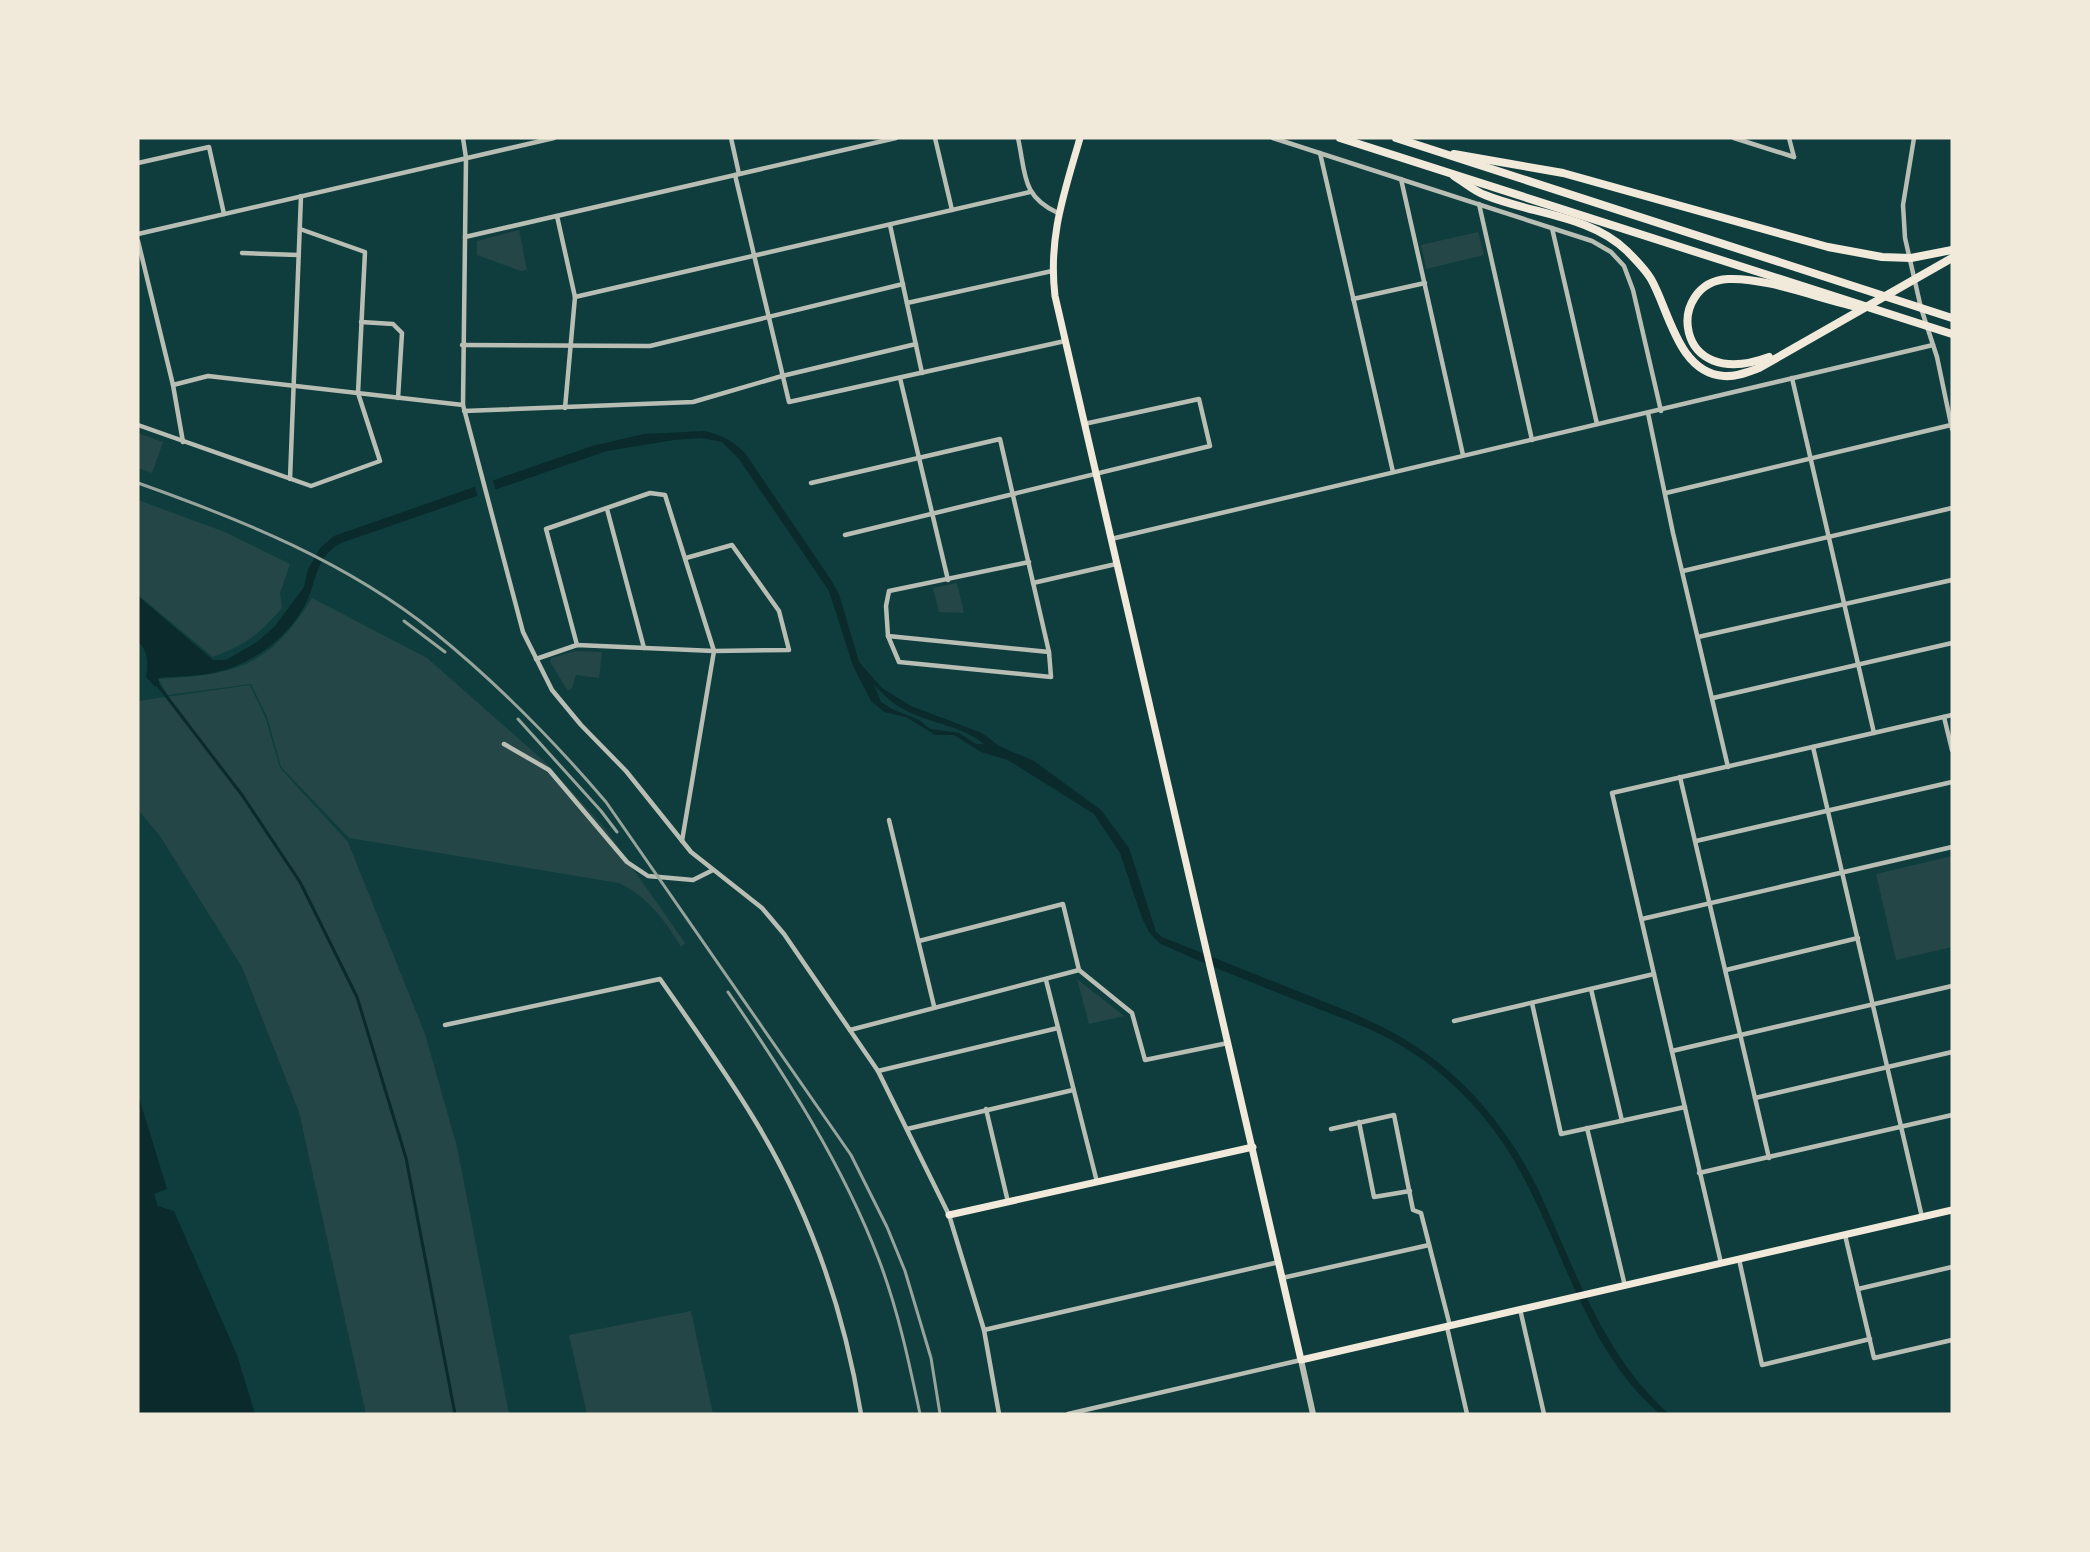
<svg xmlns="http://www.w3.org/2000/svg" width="2090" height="1552" font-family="'IBM Plex Sans',sans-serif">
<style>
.green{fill:#244646}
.water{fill:#0a2a2b;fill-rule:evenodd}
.pier{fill:#0f3d3e}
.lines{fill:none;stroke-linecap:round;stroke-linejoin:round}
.stream{stroke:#0a2a2b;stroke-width:3}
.minor{stroke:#b8beb3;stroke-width:4.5}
.tertiary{stroke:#b8beb3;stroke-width:6}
.secondary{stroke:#f1e9da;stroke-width:7}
.primary{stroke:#f1e9da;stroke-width:8}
.trunk{stroke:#f1e9da;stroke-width:8}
.rail{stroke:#97a49c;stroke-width:3}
</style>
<rect width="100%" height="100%" fill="#0f3d3e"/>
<!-- green -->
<g class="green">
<path d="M519,230l8,40 -6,1 -44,-16v-14z"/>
<path d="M1478,232l6,23 -58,14 -5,-24z"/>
<path d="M138,433l25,9 -11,31 -14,-5z"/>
<path d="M138,500l87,32 65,32 -10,29 2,15c-23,26 -36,37 -69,49l-75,-62z"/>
<path d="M957,583l7,30 -25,-1 -6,-24z"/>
<path d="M312,598l115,60 117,103 60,66 81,116 -4,4c-17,-28 -33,-50 -62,-64l-270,-45 -68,-71 -14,-50 -16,-33 -83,11 -10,-16c79,-5 110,-11 154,-81z"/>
<path d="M576,651l26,1 -3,26 -23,-3 -4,13 -4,3 -18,-29 1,-4z"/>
<path d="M250,685l16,34 14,49 68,74 77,192 32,113 52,267h-143l-67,-302 -57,-145 -82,-131 -22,-26v-109z"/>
<path d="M1952,856v91l-56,13 -20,-86z"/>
<path d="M1077,979l47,37 -35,8z"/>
<path d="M691,1311l22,103h-126l-18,-79z"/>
</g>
<!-- water -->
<g class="water">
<path d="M704,431c18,4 29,10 41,22l86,127 8,14 20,68 23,26 29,18 71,27 17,13 35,15 67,49 28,38 27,84 6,5c48,19 95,38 143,57 34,14 68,26 99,45 59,35 104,89 134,150 37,80 64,165 131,225h-9c-83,-71 -99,-187 -159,-274 -27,-39 -65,-75 -106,-98 -23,-13 -48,-22 -71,-31 -55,-22 -111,-43 -165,-68l-10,-11 -7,-14 -22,-65 -26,-39 -86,-54 -27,-8 -27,-17h-19l-29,-18 -22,-5 -13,-11 -18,-35 -24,-75 -90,-132 -17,-17 -21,-4 -27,2 -67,11 -266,92c-21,11 -23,27 -30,48 -14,40 -53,71 -94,81 -19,5 -40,4 -59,6l2,6 -5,3 -9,-10c2,-12 3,-26 -8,-35v-46l75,64h13l31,-18 18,-16 29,-39 4,-18 13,-22 13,-11 258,-90 52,-12zM874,685c11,11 20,20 33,26 25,13 56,15 77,33h-8l-17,-11 -29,-4 -11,-9 -27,-11 -11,-7z"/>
<path d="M138,1094l29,95 -13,5 4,12 16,5 63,144 18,59h-117z"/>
</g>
<!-- pier -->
<path class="pier" d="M492,477l4,15 -18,6 -4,-14z"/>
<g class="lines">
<!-- stream -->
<path class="stream" d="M157,684l85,111 58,87 57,115 49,161 49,256"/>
<!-- minor -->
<g class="minor">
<path d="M463,138l3,20 -3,247 60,227 29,58 29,35 45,46 65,81 71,56 22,26 94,137 71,144 35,115 15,84"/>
<path d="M731,138l8,36"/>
<path d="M935,138l17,72"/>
<path d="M1018,138c8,36 3,58 40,75"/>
<path d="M1273,138l319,103 19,11 13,14 9,24 28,121"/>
<path d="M1734,138l60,19"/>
<path d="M1789,138l5,19"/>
<path d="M1914,138l-11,67 2,33 16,70 16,49 15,72"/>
<path d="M1320,153l73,319"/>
<path d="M138,163l71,-16 15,67"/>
<path d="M735,175l54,227 276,-61"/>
<path d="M1401,179l62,276"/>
<path d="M1479,204l53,236"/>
<path d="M557,216l18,81 -10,111"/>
<path d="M890,225l32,148"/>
<path d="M1552,228l45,196"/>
<path d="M138,234l416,-96"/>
<path d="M465,237l431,-99"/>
<path d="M138,241l35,144 10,57"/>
<path d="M242,253l56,2"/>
<path d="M575,297l455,-105"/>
<path d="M1353,299l72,-16"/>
<path d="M907,303l145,-32"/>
<path d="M361,322l32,2 9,9 -4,65"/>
<path d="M462,345l188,1 253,-62"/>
<path d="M900,378l48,202"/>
<path d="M1792,378l82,355"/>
<path d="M173,385l35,-9 255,29"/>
<path d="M464,411l229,-9 89,-26 134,-32"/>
<path d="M1648,413l25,120 55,234"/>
<path d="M138,425l173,61 69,-25 -22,-68 7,-141 -65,-23"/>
<path d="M290,479l11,-283"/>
<path d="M811,483l189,-44 49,213 2,25 -152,-15 -11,-26"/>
<path d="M1666,493l285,-68"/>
<path d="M607,509l37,139"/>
<path d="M845,535l365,-89 -11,-47 -115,25"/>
<path d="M1111,539l822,-194"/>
<path d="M1029,562l-140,29 -3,15 2,30 161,16"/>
<path d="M1683,571l269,-63"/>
<path d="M1033,583l83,-19"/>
<path d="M1698,637l254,-57"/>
<path d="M577,645l-31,-116 104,-36 15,2 49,156 -32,190"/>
<path d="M536,659l41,-14 137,6 75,-1 -10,-39 -47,-66 -46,13"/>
<path d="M1713,698l239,-55"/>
<path d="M1944,717l8,33"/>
<path d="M504,744l45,26 78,92 21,14 45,4 20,-10"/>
<path d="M1813,747l109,470"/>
<path d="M1680,777l89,381"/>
<path d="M889,820l45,186"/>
<path d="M1696,841l256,-59"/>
<path d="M1642,919l310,-72"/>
<path d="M919,941l144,-37 16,66 53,43 13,47 83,-17"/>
<path d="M1726,970l132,-32"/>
<path d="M1046,980l51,202"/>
<path d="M1591,989l31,132"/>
<path d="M1532,1003l29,131 124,-27"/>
<path d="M1454,1021l200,-47"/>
<path d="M445,1025l215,-46c32,46 65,92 94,140 55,90 90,191 107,295"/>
<path d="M850,1030l229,-60"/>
<path d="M1672,1051l280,-65"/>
<path d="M878,1071l180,-43"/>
<path d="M1755,1098l197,-46"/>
<path d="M986,1109l22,93"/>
<path d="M1359,1122l15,75 36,-6"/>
<path d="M1587,1128l38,158"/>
<path d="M907,1129l166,-39"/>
<path d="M1331,1129l63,-14 19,95 8,3 29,113"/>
<path d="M1699,1173l253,-58"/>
<path d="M1845,1235l29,123 78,-18"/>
<path d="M1739,1259l23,106 108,-26"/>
<path d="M1721,1263l-109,-470 340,-78"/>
<path d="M1282,1278l147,-33"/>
<path d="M1858,1289l94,-22"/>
<path d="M1520,1309l24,105"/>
<path d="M1447,1327l20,87"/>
<path d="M984,1330l295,-68"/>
<path d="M1068,1414l233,-54"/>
</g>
<!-- tertiary -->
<path class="tertiary" d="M1301,1360l12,54"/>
<!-- secondary -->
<g class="secondary">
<path d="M1080,138c-16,56 -32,99 -25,158l246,1064 651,-150"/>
<path d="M949,1215l304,-68"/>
</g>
<!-- primary -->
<g class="primary">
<path d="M1454,154l109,19 265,74 54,10 29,1 41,-8"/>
<path d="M1454,176c10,6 20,15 31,19 46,19 105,20 142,56 9,9 18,18 24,28 18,31 27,94 73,97 12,1 24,-4 35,-8l193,-110"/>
<path d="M1769,357c-97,36 -103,-75 -41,-78 39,-2 94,21 134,29"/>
</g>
<!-- trunk -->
<g class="trunk">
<path d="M1340,138l612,196"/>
<path d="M1396,138l556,180"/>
</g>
<!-- rail -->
<g class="rail">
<path d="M138,483c104,37 209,79 296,149 63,51 120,109 172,170l245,353 36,72 18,44 26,87 9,56"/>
<path d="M404,621l41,31"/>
<path d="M518,719l83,92 16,21"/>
<path d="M728,992c57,83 115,173 151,268 19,50 30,102 41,154"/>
</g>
</g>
<!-- border -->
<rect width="2090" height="1552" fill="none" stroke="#f1e9da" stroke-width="279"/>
</svg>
